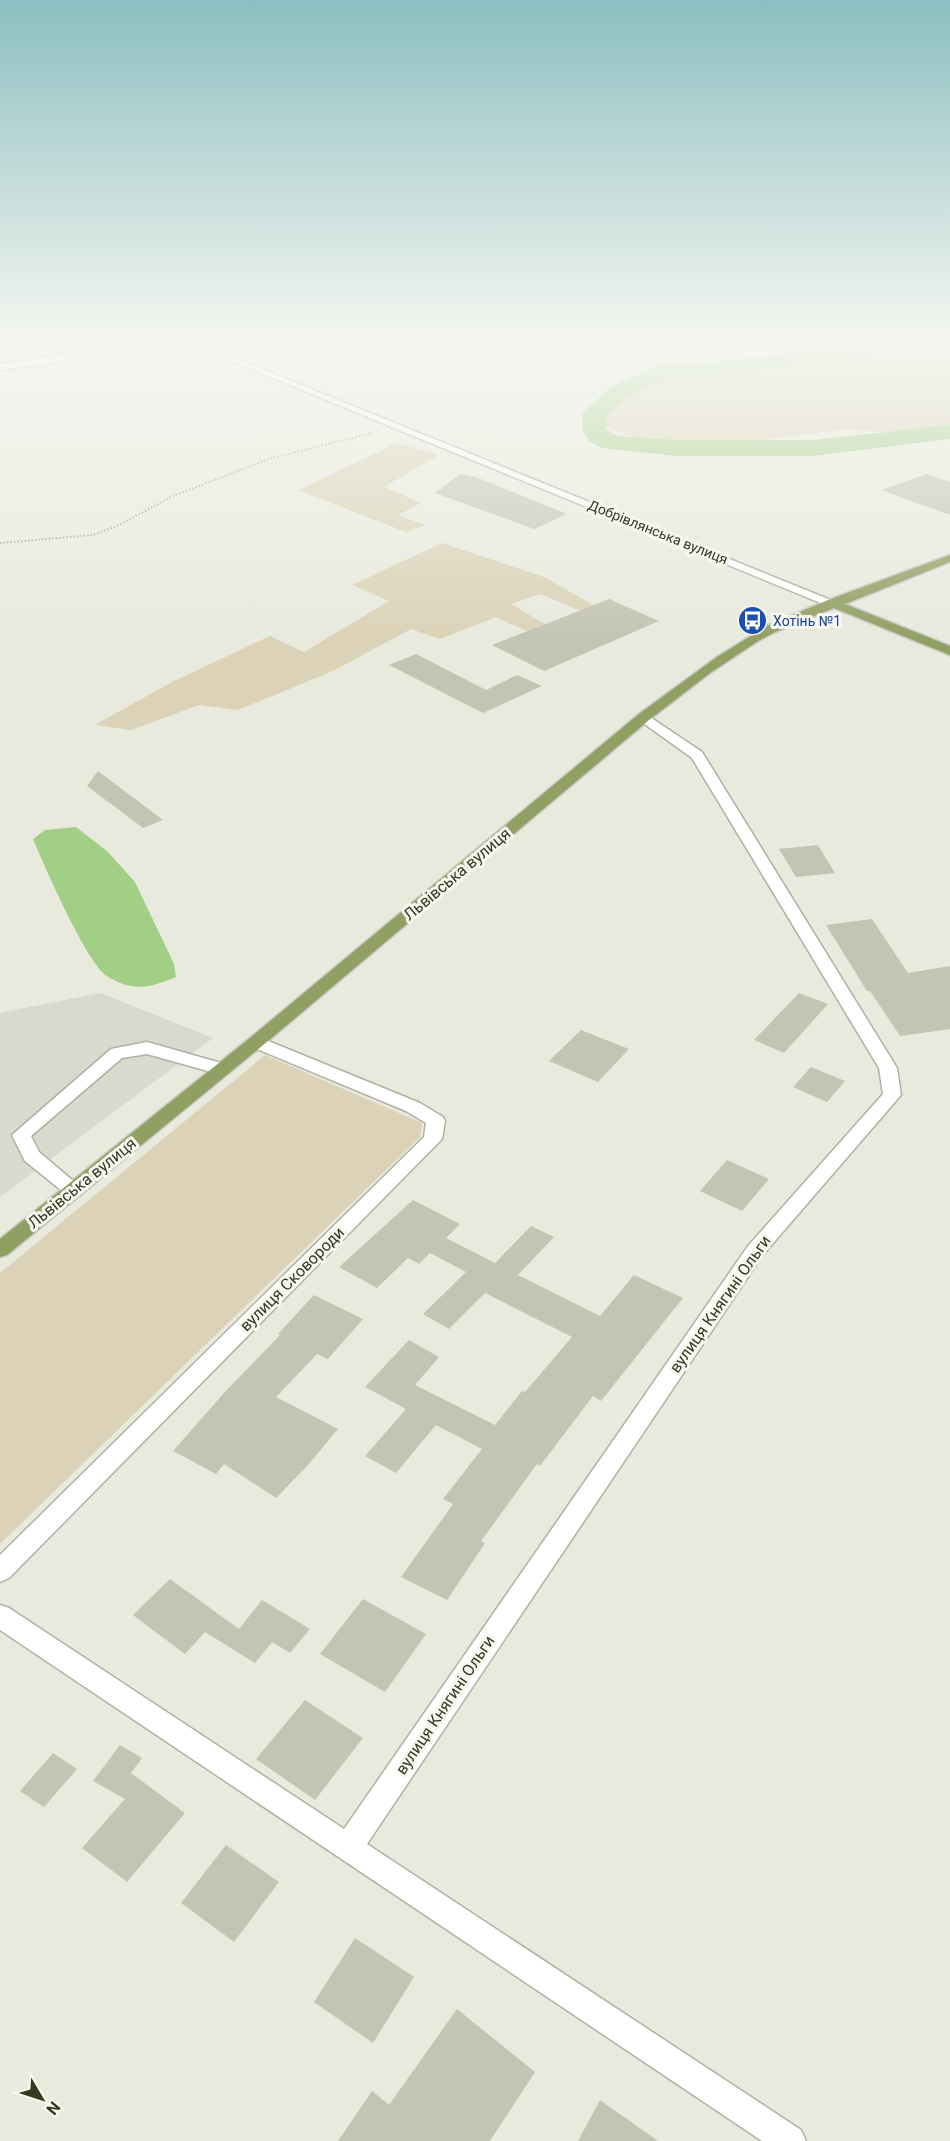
<svg xmlns="http://www.w3.org/2000/svg" width="950" height="2141" font-family="Roboto,sans-serif">
<style>
.built{fill:#d9d9cd}
.green{fill:#dbd2b7}
.water{fill:#a2cf86}
.lines{fill:none;stroke-linecap:round;stroke-linejoin:round}
.river{fill:#a2cf86;fill-rule:evenodd}
.building{fill:#c4c4b4}
.minor-casing{stroke:#afb1a1;stroke-width:3}
.major-casing{stroke:#c6c8c1;stroke-width:3}
.path{stroke:#a6ad7f;stroke-width:2;stroke-dasharray:1.5 2;stroke-linecap:butt}
.minor{fill:#fff;fill-rule:evenodd}
.major{fill:#929f63;fill-rule:evenodd}
.labels{text-anchor:middle;dominant-baseline:central;stroke-width:6;stroke-linejoin:round;paint-order:stroke}
.far-street-label{font-size:14px;fill:#343920;stroke:#f7f6ef}
.far-transit-label{font-size:14px;fill:#164399;stroke:#f7f6ef;text-anchor:start}
.street-label{font-size:16px;fill:#343920;stroke:#f7f6ef}
</style>
<rect width="100%" height="100%" fill="#e9eade"/>
<!-- built -->
<path class="built" d="M101,993l112,45 -213,159v-184z"/>
<!-- green -->
<g class="green">
<path d="M915,343l35,2v89l-109,-4 -133,16 -60,-3 -48,-19 19,-26 38,-19z"/>
<path d="M397,443l42,12 -55,32 37,16 -23,12 27,10 -19,7 -108,-42z"/>
<path d="M442,543l102,34 53,30 -16,4 -41,-17 -29,10 35,21 -17,7 -33,-15 -56,22 -29,-10 -78,42 -95,39 -39,-5 -68,25 -36,-5 77,-43 98,-46 34,16 85,-51 -37,-16z"/>
<path d="M265,1055l157,68 -2,14 -420,407v-271z"/>
</g>
<!-- water -->
<path class="water" d="M76,827l32,25 27,30 39,82 2,13c-26,11 -44,15 -69,-1 -20,-12 -63,-111 -74,-137l12,-9z"/>
<g class="lines">
<!-- river -->
<path class="river" d="M860,343h45l-3,5 -107,19 -99,10 -24,-1 -47,22 -19,19v12l11,7 60,4h135l138,-15v14l-138,17h-135l-75,-8 -13,-7 -3,-5 -4,-7v-14l27,-27 51,-24 36,-1 98,-10z"/>
</g>
<!-- building -->
<g class="building">
<path d="M460,474l16,3 91,37 -33,15 -99,-36z"/>
<path d="M927,474l23,8v33l-69,-25z"/>
<path d="M609,599l50,22 -115,50 -52,-26z"/>
<path d="M416,654l70,36 31,-15 25,11 -59,27 -94,-48z"/>
<path d="M98,771l65,49 -20,8 -56,-42z"/>
<path d="M818,845l17,28 -39,4 -17,-28z"/>
<path d="M872,919l36,54 42,-7v63l-50,7 -30,-45h-3l-41,-66z"/>
<path d="M799,993l29,11 -44,49 -30,-13z"/>
<path d="M581,1030l48,19 -31,33 -49,-21z"/>
<path d="M811,1067l34,14 -18,21 -34,-15z"/>
<path d="M727,1160l42,19 -27,32 -42,-20z"/>
<path d="M413,1200l47,24 -14,14 49,25 36,-37 23,11 -36,38 82,41 34,-41 49,23 -82,103 -8,-5 -53,70 -3,-2 -56,77 4,2 -38,57 -46,-23 52,-73 -10,-5 39,-50 -46,-24 -40,48 -31,-17 41,-47 -41,-22 44,-47 30,17 -24,28 80,40 27,-34 3,1 47,-55 -87,-44 -36,36 -26,-15 43,-42 -36,-19 -11,11 -11,-6 -31,30 -38,-21z"/>
<path d="M314,1295l49,24 -35,40 -11,-5 -41,43 62,32 -30,36 -32,33 -52,-34 -8,10 -43,-23 51,-58 56,-58 -2,-1z"/>
<path d="M170,1579l69,50 23,-29 48,29 -20,24 -18,-11 -17,21 -50,-31 -20,22 -52,-39z"/>
<path d="M363,1599l63,35 -41,58 -65,-38z"/>
<path d="M305,1700l58,38 -48,62 -59,-41z"/>
<path d="M120,1745l22,13 -11,15 54,40 -58,69 -45,-34 43,-49 -32,-18z"/>
<path d="M53,1753l24,16 -33,38 -24,-16z"/>
<path d="M226,1845l53,37 -45,60 -53,-39z"/>
<path d="M355,1938l59,39 -41,66 -59,-41z"/>
<path d="M457,2009l78,63 -45,69h-152l34,-50 17,14z"/>
<path d="M600,2100l58,41h-80z"/>
</g>
<g class="lines">
<defs>
<g id="minor">
<path d="M20,343c15,-1 26,10 41,12 16,2 44,-14 66,-12l-70,19 -57,8v-6l51,-7z"/>
<path d="M187,343h11l640,260 -2,3h-8z"/>
<path d="M644,713l58,39 195,316 4,27 -139,161 -395,588 434,286 5,11h-44l-762,-511v-25l9,3 335,221 404,-583 135,-152 -4,-26 -187,-310 -53,-38 -2,-3z"/>
<path d="M256,1036l164,67 23,14 2,4 -3,18 -433,439 -9,4v-27l424,-418 2,-14 -20,-12 -156,-65 -3,-4 3,-4z"/>
<path d="M147,1042l81,23 3,4 -3,4 -6,2 -75,-21 -25,4 -91,78 8,16 45,38 -3,5 -7,2 -7,-2 -42,-34 -13,-26 99,-86z"/>
</g>
<path id="major" d="M950,555v7l-105,42 105,42v9l-116,-47 -59,24 -17,9 -48,32 -61,47 -387,326 -255,209 -7,2v-18l250,-201 389,-324 78,-57 50,-31 61,-26z"/>
</defs>
<!-- minor casing -->
<use href="#minor" class="minor-casing"/>
<!-- major casing -->
<use href="#major" class="major-casing"/>
<!-- path -->
<path class="path" d="M0,543l93,-8 24,-9 56,-30 96,-37 104,-26"/>
<!-- minor -->
<use href="#minor" class="minor"/>
<!-- major -->
<use href="#major" class="major"/>
</g>
<!-- sky -->
<linearGradient id="sky" x2="0" y2="1"><stop stop-color="#8cbfc1"/><stop offset="0.53" stop-color="#f5f6f0"/><stop offset="1" stop-color="#f5f6f0" stop-opacity="0"/></linearGradient>
<rect width="950" height="642" fill="url(#sky)"/>
<!-- icons -->
<defs>
<symbol id="bus-disc" viewBox="-11 -11 22 22"><circle r="9.5" fill="#1a4fb4" stroke="#f7f6ef"/><path d="M-5-6H5V4H4V6H2V4H-2V6H-4V4H-5ZM-3.5-4V0h7V-4ZM-3.5 1.2v1.5H-2V1.2ZM2 1.2v1.5H3.5V1.2Z" fill="#fff"/></symbol>
</defs>
<g fill-rule="evenodd">
<use href="#bus-disc" x="736" y="604" width="33" height="33"/>
</g>
<g class="labels">
<!-- far-street labels -->
<g class="far-street-label">
<text transform="translate(658 532) rotate(22)">Добрівлянська вулиця</text>
</g>
<!-- far-transit labels -->
<g class="far-transit-label">
<text x="773" y="621">Хотінь №1</text>
</g>
<!-- street labels -->
<g class="street-label">
<text transform="translate(457 874) rotate(-40)">Львівська вулиця</text>
<text transform="translate(82 1183) rotate(-39)">Львівська вулиця</text>
<text transform="translate(292 1279) rotate(-45)">вулиця Сковороди</text>
<text transform="translate(720 1304) rotate(-55)">вулиця Княгині Ольги</text>
<text transform="translate(445 1705) rotate(-56)">вулиця Княгині Ольги</text>
</g>
</g>
<!-- north arrow -->
<g transform="translate(42 2099) rotate(129)" stroke="#f7f6ef" stroke-width="4.5" paint-order="stroke">
<path d="M0-4.5L10 22L0 15L-10 22Z" fill="#343920"/>
<text y="-9" font-size="16" font-weight="bold" text-anchor="middle" fill="#343920">N</text>
</g>
</svg>
